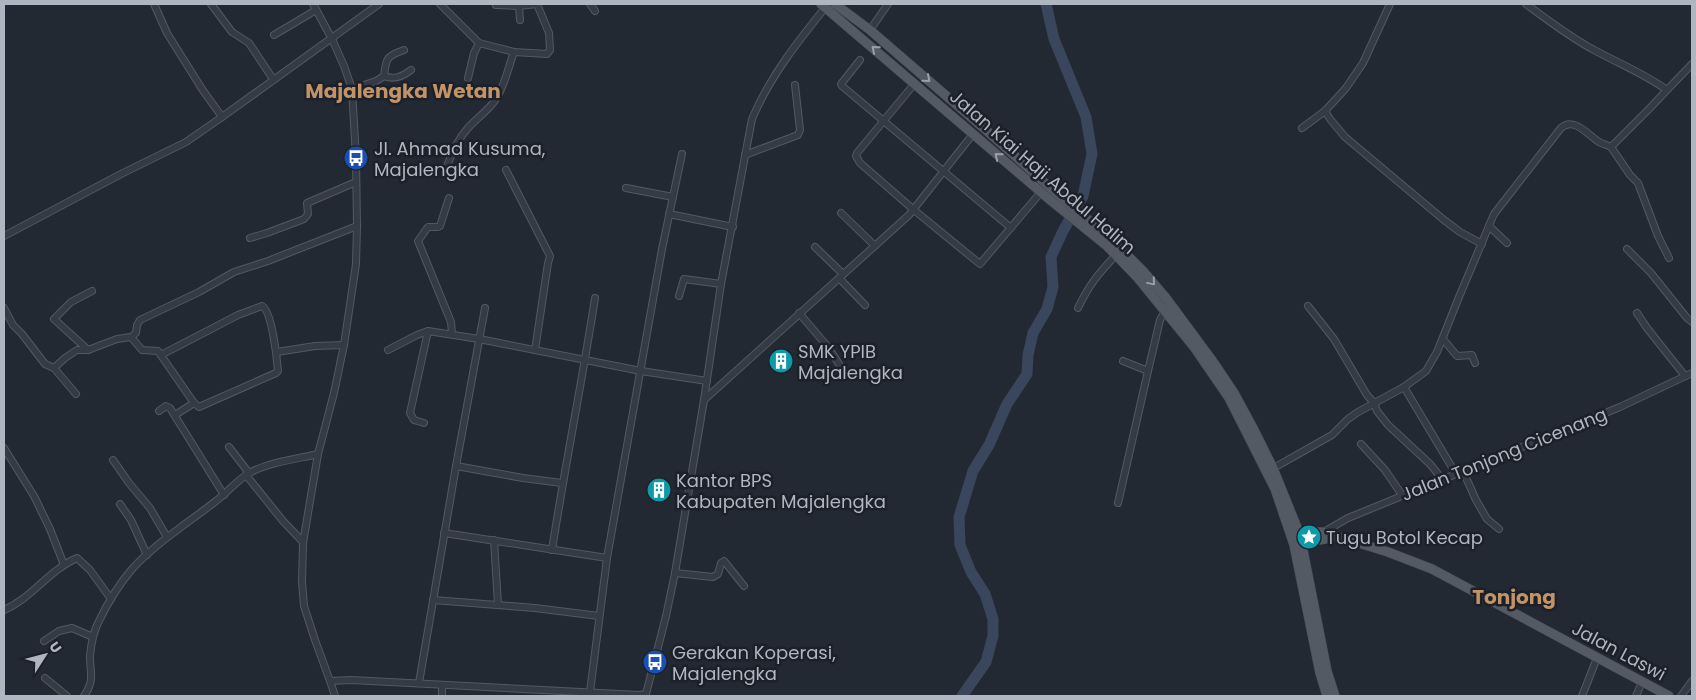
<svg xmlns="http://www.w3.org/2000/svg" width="1696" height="700" font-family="Poppins,sans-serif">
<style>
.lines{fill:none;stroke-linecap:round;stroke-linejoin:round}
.river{stroke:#39465b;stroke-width:11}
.minor-casing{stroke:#535962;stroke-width:8}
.major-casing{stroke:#3f444e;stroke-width:10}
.minor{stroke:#353b44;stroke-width:6}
.major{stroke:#535a64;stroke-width:9}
.oneway{stroke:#999faa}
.labels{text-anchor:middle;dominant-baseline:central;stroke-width:5;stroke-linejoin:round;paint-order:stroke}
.poi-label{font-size:18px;fill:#b0b6c1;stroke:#1b2029;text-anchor:start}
.street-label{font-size:18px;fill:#b0b6c1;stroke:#1b2029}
.quarter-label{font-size:20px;font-weight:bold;fill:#c39368;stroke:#1b2029}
</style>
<rect width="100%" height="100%" fill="#222933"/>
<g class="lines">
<!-- river -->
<path class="river" d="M962,696l24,-34 7,-26v-17l-8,-25 -14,-22 -11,-27 -1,-28 14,-46 16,-26 18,-41 20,-30 1,-19 5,-22 14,-24 6,-22 -2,-30 12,-26 20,-35 9,-42 -6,-37 -32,-78 -8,-35"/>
<defs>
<g id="minor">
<path d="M154,4l13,29 35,56 20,28 157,-113"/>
<path d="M211,4l21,28 17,11 24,36"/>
<path d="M313,4l19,35 12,27 8,23 4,69 1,68 -1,38 -12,81 -10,48 -16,61 -15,89 -1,39 2,24 11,34 15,41 21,-1 288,15 7,-1 20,-78 9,-43 29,-173 17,-116 31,-165c18,-43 47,-79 76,-115"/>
<path d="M440,4l39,39 35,9 33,2 3,-4 -1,-17 -12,-29"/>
<path d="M590,4l5,7"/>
<path d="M496,5l23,1 18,-2"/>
<path d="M519,6l1,14"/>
<path d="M870,30l18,-26"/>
<path d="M274,35l42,-25"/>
<path d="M860,60l-19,24 1,2 169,142"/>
<path d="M384,76c10,4 18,1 27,-6"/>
<path d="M468,78l6,-25 5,-10"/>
<path d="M915,83l-58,70 -1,3 4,7 54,47 66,54 61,-72"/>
<path d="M352,89l24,-8 8,-5c2,-17 2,-20 20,-26"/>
<path d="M1667,90l25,-26"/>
<path d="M1325,111l21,-23 17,-25 27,-59"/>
<path d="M1302,128l23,-17 5,8 15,18 99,83 16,12 22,12"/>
<path d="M1611,147l19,28 8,8 20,53 11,22"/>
<path d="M745,155l53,-20 2,-5 -5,-45"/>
<path d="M447,166c5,-14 11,-27 21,-38 8,-9 18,-16 25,-25 11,-14 15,-35 21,-51"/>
<path d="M506,170l44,86 -2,7 -13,87"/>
<path d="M626,188l47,9"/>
<path d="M449,198l-9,28 -2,1h-10l-10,14 33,81 1,12"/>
<path d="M841,213l34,33"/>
<path d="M669,214l64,13"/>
<path d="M1490,227l17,16"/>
<path d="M4,236l117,-62 65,-32 36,-25"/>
<path d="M250,238l17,-5 37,-14 4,-5 -1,-11 49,-21"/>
<path d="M815,247l28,27"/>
<path d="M1627,249l24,24 36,45 5,4"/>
<path d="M839,278l26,27"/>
<path d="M679,296l5,-17 37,5"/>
<path d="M1308,306l26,33 33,56 7,8 3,8 11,14 42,39 12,15"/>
<path d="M4,308l9,17 9,9 23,30 9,4 22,26"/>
<path d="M1078,308c11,-23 20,-34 38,-53"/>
<path d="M799,313l29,34 18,28"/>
<path d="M1637,313l10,15 38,48"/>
<path d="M131,337l11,13 16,1 36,52 5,4 77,-34 2,-2c-1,-12 -6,-60 -16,-65l-24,9 -77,40"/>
<path d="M1443,339l14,17 15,-1 3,8"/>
<path d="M88,350l-34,-31 17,-17 21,-11"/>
<path d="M388,350l29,-15 11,-4"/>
<path d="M277,352l38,-6 29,-1"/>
<path d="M1123,361l25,10 12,-51 5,-9"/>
<path d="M54,368l11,-10 12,-8h11l29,-11 14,-2 5,-4 1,-8 3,-5 59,-28 35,-20 34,-11 89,-35"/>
<path d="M1404,387l52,87"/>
<path d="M704,400l205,-185 64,-81"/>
<path d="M159,411l7,-5 4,2 54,87"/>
<path d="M175,415l19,-12"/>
<path d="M424,423l-10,-3 -4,-7 18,-82 51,8 162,32 66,10"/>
<path d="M1361,444l24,26 17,25"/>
<path d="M229,447l20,26"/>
<path d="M4,448l30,48 16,33 14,36"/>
<path d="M113,460l16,23 21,25 17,29"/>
<path d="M456,466l67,12 39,5"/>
<path d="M1270,470l62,-35 16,-16 10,-7 46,-25 22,-16 11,-19 22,-55 35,-83 67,-86c13,-12 28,8 38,14 4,2 8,3 12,5l38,-38 18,-19c-22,-16 -47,-26 -71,-39 -25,-13 -47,-30 -70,-47"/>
<path d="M1463,471l13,29 11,19 12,10"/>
<path d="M246,475l37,46 20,21"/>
<path d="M1118,503l30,-132"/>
<path d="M120,504l11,16 16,35"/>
<path d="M444,533l163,25"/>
<path d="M1322,533l26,-15 272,-111 72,-34"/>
<path d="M494,540l4,65"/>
<path d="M552,550c13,-84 30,-168 43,-252"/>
<path d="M675,573l38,4 5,-3 3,-11 3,-2 20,25"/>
<path d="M433,600l102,8 64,8"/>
<path d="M4,610c28,-12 45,-40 73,-52l13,12 21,29"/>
<path d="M44,641l15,-10 13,-3 21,9"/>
<path d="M45,678l22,18"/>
<path d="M330,681l5,15"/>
<path d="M419,683l37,-217 29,-158"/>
<path d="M590,692l17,-134 55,-309 20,-95"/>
<path d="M84,696c11,-16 6,-22 6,-40 1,-11 3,-23 8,-33 9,-19 21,-39 35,-55 24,-26 55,-45 83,-67 12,-9 22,-22 35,-29 20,-10 45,-13 67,-18"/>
<path d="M442,696v-11"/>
<path d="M1582,696l15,-38"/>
<path d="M1636,696l6,-14"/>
<path d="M1681,696l11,-15"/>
</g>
<g id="major">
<path d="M821,4l228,195 58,47 30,31 57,70 35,51 46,91 19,56 26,128 7,23"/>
<path d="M835,4l35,26 117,101 68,61 53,44 35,35 23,27 48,65 20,30 20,37 19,38 27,67 27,136 8,25"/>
<path d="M1296,536c13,-4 28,-7 40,0l52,16 44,17 237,127"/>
<path d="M1297,544c13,-4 27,-3 39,-8"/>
</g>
</defs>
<!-- minor casing -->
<use href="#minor" class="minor-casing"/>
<!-- major casing -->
<use href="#major" class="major-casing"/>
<!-- minor -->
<use href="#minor" class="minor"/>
<!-- major -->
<use href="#major" class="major"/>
</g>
<!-- one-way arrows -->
<defs><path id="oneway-chevron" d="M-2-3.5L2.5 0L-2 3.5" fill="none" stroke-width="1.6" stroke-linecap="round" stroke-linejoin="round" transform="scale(1.25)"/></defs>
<g class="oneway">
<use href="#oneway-chevron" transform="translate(875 49) rotate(-140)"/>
<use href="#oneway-chevron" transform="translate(927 79) rotate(41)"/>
<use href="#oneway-chevron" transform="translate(998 156) rotate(-140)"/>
<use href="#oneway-chevron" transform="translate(1152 282) rotate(50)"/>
</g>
<!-- icons -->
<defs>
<symbol id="bus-disc" viewBox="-11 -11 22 22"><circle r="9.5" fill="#1a4fb4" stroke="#1b2029"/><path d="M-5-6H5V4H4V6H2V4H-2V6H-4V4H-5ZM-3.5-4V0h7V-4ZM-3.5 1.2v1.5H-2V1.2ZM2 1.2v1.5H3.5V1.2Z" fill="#fff"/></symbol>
<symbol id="building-disc" viewBox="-11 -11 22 22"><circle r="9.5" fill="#0f9aa8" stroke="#1b2029"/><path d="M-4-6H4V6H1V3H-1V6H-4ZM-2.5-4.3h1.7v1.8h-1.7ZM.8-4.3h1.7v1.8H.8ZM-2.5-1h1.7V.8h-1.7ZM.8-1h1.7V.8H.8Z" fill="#fff"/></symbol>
<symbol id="sight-disc" viewBox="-11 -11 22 22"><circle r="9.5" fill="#0f9aa8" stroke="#1b2029"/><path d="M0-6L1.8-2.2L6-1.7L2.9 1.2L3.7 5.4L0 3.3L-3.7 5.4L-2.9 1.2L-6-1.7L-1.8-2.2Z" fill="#fff"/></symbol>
</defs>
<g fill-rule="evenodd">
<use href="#bus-disc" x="342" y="144" width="28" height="28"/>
<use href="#building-disc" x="767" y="347" width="28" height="28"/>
<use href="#building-disc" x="645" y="476" width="28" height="28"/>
<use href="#sight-disc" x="1295" y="523" width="28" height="28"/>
<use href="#bus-disc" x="641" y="648" width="28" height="28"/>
</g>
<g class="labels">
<!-- poi labels -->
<g class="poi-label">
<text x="374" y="148">Jl. Ahmad Kusuma,<tspan x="374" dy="21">Majalengka</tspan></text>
<text x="798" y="351">SMK YPIB<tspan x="798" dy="21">Majalengka</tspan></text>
<text x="676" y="480">Kantor BPS<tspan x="676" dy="21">Kabupaten Majalengka</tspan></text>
<text x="1326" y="537">Tugu Botol Kecap</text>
<text x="672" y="652">Gerakan Koperasi,<tspan x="672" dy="21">Majalengka</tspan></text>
</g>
<!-- street labels -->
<g class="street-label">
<text transform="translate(1043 172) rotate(41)">Jalan Kiai Haji Abdul Halim</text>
<text transform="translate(1504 454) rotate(-22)">Jalan Tonjong Cicenang</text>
<text transform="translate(1619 651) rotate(28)">Jalan Laswi</text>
</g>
<!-- quarter labels -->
<g class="quarter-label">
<text x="403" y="91">Majalengka Wetan</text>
<text x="1514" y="597">Tonjong</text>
</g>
</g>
<!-- border -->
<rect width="1696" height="700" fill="none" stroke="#b0b6c1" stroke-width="10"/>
<!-- north arrow -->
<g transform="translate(45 655) rotate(54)" stroke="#1b2029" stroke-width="4" paint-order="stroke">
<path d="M0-4L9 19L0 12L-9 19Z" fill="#b0b6c1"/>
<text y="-8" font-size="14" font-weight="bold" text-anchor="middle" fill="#b0b6c1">U</text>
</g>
</svg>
